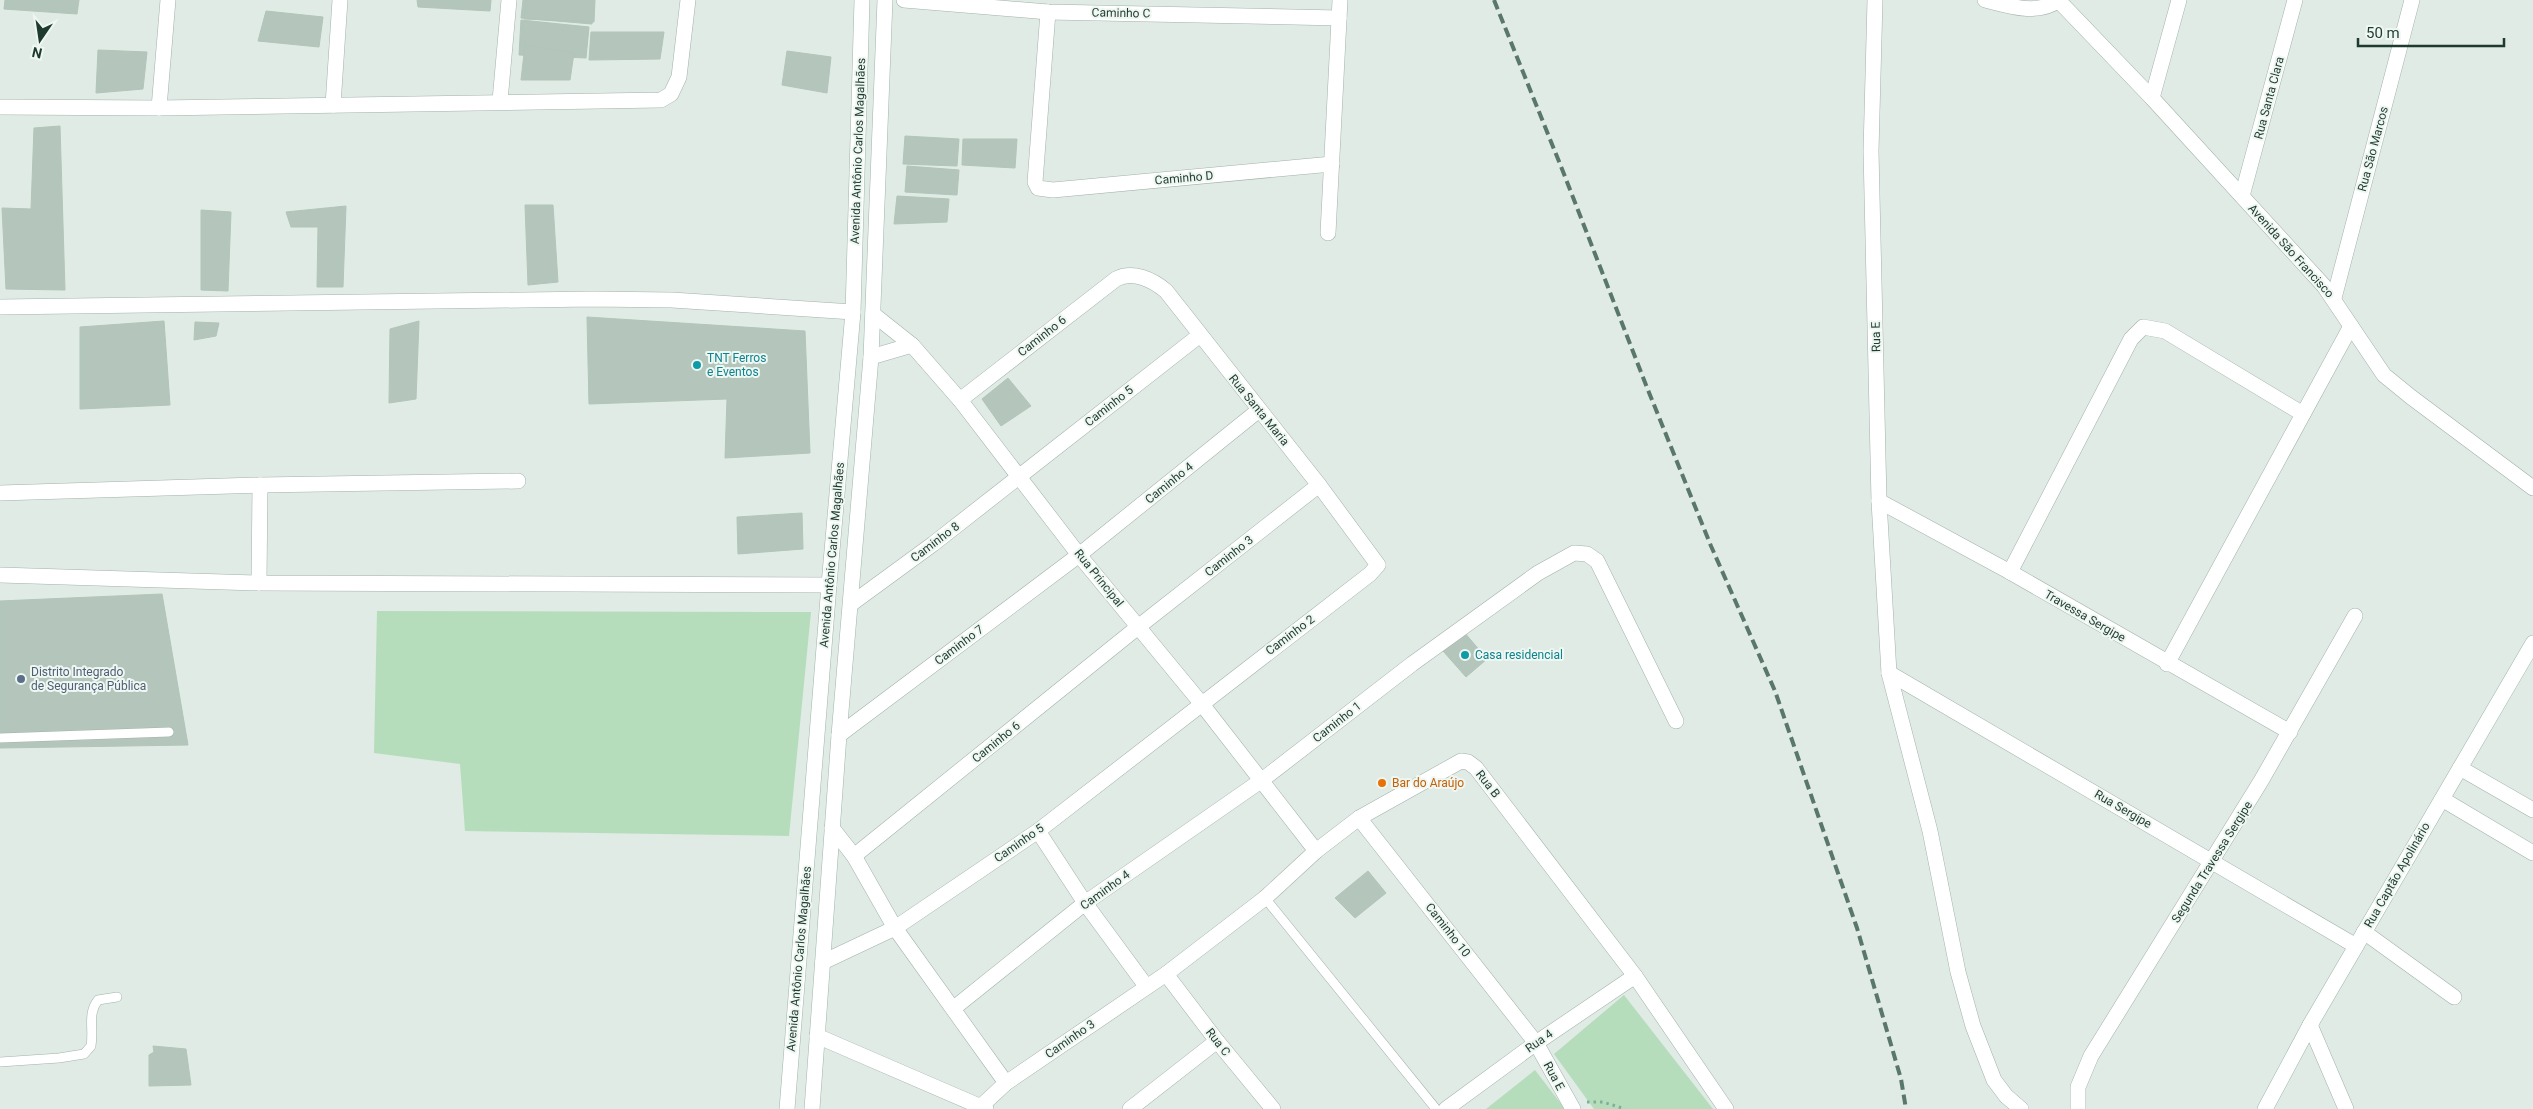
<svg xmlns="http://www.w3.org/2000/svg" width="2533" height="1109" font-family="Roboto,sans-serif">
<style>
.green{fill:#b6ddbb}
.building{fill:#b4c6bc;stroke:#b1c5b9}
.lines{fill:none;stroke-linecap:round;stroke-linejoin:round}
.lane-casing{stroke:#a2b3aa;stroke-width:10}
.street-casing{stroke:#a2b3aa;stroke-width:16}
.secondary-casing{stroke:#9db7aa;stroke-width:16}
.path{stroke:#7eb098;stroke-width:3;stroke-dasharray:2.5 4;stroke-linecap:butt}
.lane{stroke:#fff;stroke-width:9}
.street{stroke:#fff;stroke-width:15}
.secondary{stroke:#fff;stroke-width:15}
.rail{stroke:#59776a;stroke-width:4;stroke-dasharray:10 5;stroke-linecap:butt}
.culture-dot{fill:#0f9aa8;stroke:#eff7f2;stroke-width:2}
.service-dot{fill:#5c6f8a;stroke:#eff7f2;stroke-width:2}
.food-dot{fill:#e8710a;stroke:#eff7f2;stroke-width:2}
.labels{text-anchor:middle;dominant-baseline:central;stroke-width:4;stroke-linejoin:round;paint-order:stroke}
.street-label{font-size:12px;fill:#1f3b2f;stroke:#eff7f2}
.culture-label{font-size:12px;fill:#0d838f;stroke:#eff7f2;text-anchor:start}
.service-label{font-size:12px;fill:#4e5e75;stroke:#eff7f2;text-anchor:start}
.food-label{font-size:12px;fill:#c56008;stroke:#eff7f2;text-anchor:start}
</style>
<rect width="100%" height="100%" fill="#dfebe4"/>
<!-- green -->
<g class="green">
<path d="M377,611l434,1 -22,224 -324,-5 -5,-67 -86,-11z"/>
<path d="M1624,995l89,114h-119l-40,-55z"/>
<path d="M1535,1070l30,39h-79z"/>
</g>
<!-- building -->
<g class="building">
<path d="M5,0h74l-2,14 -73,-5z"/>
<path d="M417,0h74l-1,11 -72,-4z"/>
<path d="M523,0h70l-1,24 -71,-6z"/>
<path d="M526,0h69l-1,22 -70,-3z"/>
<path d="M266,11l57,6 -4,30 -61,-6z"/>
<path d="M521,20l68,7 -3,31 -67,-3z"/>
<path d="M591,32h73l-4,27 -71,1z"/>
<path d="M525,45l49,8 -4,27h-49z"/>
<path d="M98,50l49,2 -4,37 -47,4z"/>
<path d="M787,51l44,6 -4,36 -45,-8z"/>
<path d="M60,126l5,164 -59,-1 -4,-81 29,1 3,-81z"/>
<path d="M905,136l54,3 -2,27 -54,-2z"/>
<path d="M963,139h54l-2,29 -53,-3z"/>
<path d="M907,166l52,4 -2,25 -52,-3z"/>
<path d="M897,196l52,3 -2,23 -53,2z"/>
<path d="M525,205h28l5,77 -30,3z"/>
<path d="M346,206l-3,81h-26l1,-60h-27l-5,-15z"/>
<path d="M201,210l30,2 -3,79 -27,-1z"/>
<path d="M587,317l218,14 5,122 -85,5 2,-59 -138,5z"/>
<path d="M164,321l6,84 -90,4v-82z"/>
<path d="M419,321l-3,78 -27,4 1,-74z"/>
<path d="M195,322l24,1 -3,13 -22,4z"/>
<path d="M1008,378l23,28 -30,20 -19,-27z"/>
<path d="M802,513l1,36 -65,5 -1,-37z"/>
<path d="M162,594l26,151 -188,3v-147z"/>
<path d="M1464,632l23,27 -21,18 -23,-26z"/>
<path d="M1368,871l18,22 -31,25 -20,-20z"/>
<path d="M153,1046l33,3 5,36 -42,1v-31l5,-3z"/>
</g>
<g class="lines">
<defs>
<g id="lane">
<path d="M0,738l169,-6"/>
<path d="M1265,898l171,211"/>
<path d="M0,1062l59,-4 25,-4 7,-8c3,-17 -4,-32 7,-46l19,-3"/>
</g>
<g id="street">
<path d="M904,0l144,12 291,6"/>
<path d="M1875,0l-4,151 8,350 10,172 41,158 28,141 15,54 21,54 12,16 15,13"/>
<path d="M1985,0c24,6 52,16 74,0"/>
<path d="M2058,0l94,98 172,188 60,89 27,22 122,91"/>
<path d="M1048,12l-13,170 3,6 15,2 279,-26"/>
<path d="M2152,98l27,-98"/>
<path d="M500,101l9,-101"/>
<path d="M333,105l7,-105"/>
<path d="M0,107l159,1 502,-8 10,-6 8,-17 9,-77"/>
<path d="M159,108l9,-108"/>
<path d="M2242,196l53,-196"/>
<path d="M1328,233l12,-233"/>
<path d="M2334,298l78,-298"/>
<path d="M0,307l593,-8 79,1 181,12"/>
<path d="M873,314l39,31 48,55 119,155 122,148 115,148"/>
<path d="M871,357l41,-12"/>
<path d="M0,493l260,-8 258,-4"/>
<path d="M1879,501l131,71 280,160"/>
<path d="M2010,572l121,-233 12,-12 22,4 138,83"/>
<path d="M0,575l259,8 570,2"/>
<path d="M259,583l1,-98"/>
<path d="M851,604l82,-60 267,-209"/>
<path d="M2167,664l184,-338"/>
<path d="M1889,673l467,273"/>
<path d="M839,735l240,-180 180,-145"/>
<path d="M2460,768l73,42"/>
<path d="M2442,799l91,54"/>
<path d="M1359,818l177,225 37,66"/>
<path d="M832,828l22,28 41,72 111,155"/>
<path d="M1038,831l47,72 61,83"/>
<path d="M854,856l284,-229 181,-142"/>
<path d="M2364,932l90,65"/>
<path d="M823,962l72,-34 143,-97 332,-257 8,-9 -59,-80 -153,-194c-13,-11 -33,-21 -50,-12l-156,121"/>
<path d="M1166,974l51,67 56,68"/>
<path d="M954,1008l131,-105 177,-123 150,-116 126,-91 36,-20 13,1 10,7 79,160"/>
<path d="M2310,1025l36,84"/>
<path d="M817,1036l169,73"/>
<path d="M978,1109l28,-26 160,-109 99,-76 51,-47 43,-33 102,-57 7,1 8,6 159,208 91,133"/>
<path d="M1130,1109l87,-68"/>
<path d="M1446,1109l90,-66 99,-67"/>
<path d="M2078,1109v-22l13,-31 170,-275 94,-165"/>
</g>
<g id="secondary">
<path d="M787,1109l42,-524 24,-273 9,-312"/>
<path d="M812,1109l27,-374 32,-378 14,-357"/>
<path d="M2265,1109l45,-84 223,-382"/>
</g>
</defs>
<!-- lane casing -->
<use href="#lane" class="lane-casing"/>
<!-- street casing -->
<use href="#street" class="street-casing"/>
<!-- secondary casing -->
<use href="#secondary" class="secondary-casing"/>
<!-- path -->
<path class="path" d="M1587,1102h16l22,7"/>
<!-- lane -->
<use href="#lane" class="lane"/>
<!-- street -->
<use href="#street" class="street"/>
<!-- secondary -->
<use href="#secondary" class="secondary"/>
<!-- rail -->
<path class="rail" d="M1494,0l68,169 84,216 65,161 64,145 82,237 44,151 5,30"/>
</g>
<!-- markers -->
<g class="culture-dot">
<circle cx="697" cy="365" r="5"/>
<circle cx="1465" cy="655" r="5"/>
</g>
<circle class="service-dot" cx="21" cy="679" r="5"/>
<circle class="food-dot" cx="1382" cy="783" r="5"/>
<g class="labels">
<!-- street labels -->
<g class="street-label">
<text transform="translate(1121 13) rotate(1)">Caminho C</text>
<text transform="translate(2269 98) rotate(-75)">Rua Santa Clara</text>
<text transform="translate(2373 149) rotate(-75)">Rua São Marcos</text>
<text transform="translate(858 151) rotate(-88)">Avenida Antônio Carlos Magalhães</text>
<text transform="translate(1184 178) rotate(-5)">Caminho D</text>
<text transform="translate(2291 251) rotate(48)">Avenida São Francisco</text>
<text transform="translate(1042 336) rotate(-38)">Caminho 6</text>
<text transform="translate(1876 337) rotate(-91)">Rua E</text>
<text transform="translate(1109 406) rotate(-38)">Caminho 5</text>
<text transform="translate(1259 410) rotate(51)">Rua Santa Maria</text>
<text transform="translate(1169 483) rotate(-39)">Caminho 4</text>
<text transform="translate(935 542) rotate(-37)">Caminho 8</text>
<text transform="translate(832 555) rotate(-85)">Avenida Antônio Carlos Magalhães</text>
<text transform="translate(1229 556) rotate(-38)">Caminho 3</text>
<text transform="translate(1099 578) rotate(51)">Rua Principal</text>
<text transform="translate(2085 616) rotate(30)">Travessa Sergipe</text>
<text transform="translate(1290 635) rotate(-37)">Caminho 2</text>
<text transform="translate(959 645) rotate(-37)">Caminho 7</text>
<text transform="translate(1337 722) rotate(-38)">Caminho 1</text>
<text transform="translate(996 742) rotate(-39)">Caminho 6</text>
<text transform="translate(1488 784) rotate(52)">Rua B</text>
<text transform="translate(2123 809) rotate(30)">Rua Sergipe</text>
<text transform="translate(1019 843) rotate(-35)">Caminho 5</text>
<text transform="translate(2212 862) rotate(-58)">Segunda Travessa Sergipe</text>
<text transform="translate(2397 875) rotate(-60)">Rua Captão Apolinário</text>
<text transform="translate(1105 890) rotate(-36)">Caminho 4</text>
<text transform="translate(1448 930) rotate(52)">Caminho 10</text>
<text transform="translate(799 959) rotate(-85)">Avenida Antônio Carlos Magalhães</text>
<text transform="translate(1070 1039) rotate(-35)">Caminho 3</text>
<text transform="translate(1539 1041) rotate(-35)">Rua 4</text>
<text transform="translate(1218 1042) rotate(52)">Rua C</text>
<text transform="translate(1554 1076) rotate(62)">Rua E</text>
</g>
<!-- culture labels -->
<g class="culture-label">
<text x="707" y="358">TNT Ferros<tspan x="707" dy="14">e Eventos</tspan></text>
<text x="1475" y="655">Casa residencial</text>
</g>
<!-- service labels -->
<g class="service-label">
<text x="31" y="672">Distrito Integrado<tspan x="31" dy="14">de Segurança Pública</tspan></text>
</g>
<!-- food labels -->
<g class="food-label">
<text x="1392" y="783">Bar do Araújo</text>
</g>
</g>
<!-- north arrow -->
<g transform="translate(40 40) rotate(193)" stroke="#eff7f2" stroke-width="4" paint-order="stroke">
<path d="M0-4L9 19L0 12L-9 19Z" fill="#1f3b2f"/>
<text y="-8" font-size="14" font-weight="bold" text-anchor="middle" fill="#1f3b2f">N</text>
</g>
<!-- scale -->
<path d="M2358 38v8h146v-8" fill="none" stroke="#1f3b2f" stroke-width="2.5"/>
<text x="2366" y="38" font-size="15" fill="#1f3b2f" stroke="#eff7f2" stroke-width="4" paint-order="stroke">50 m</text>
</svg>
